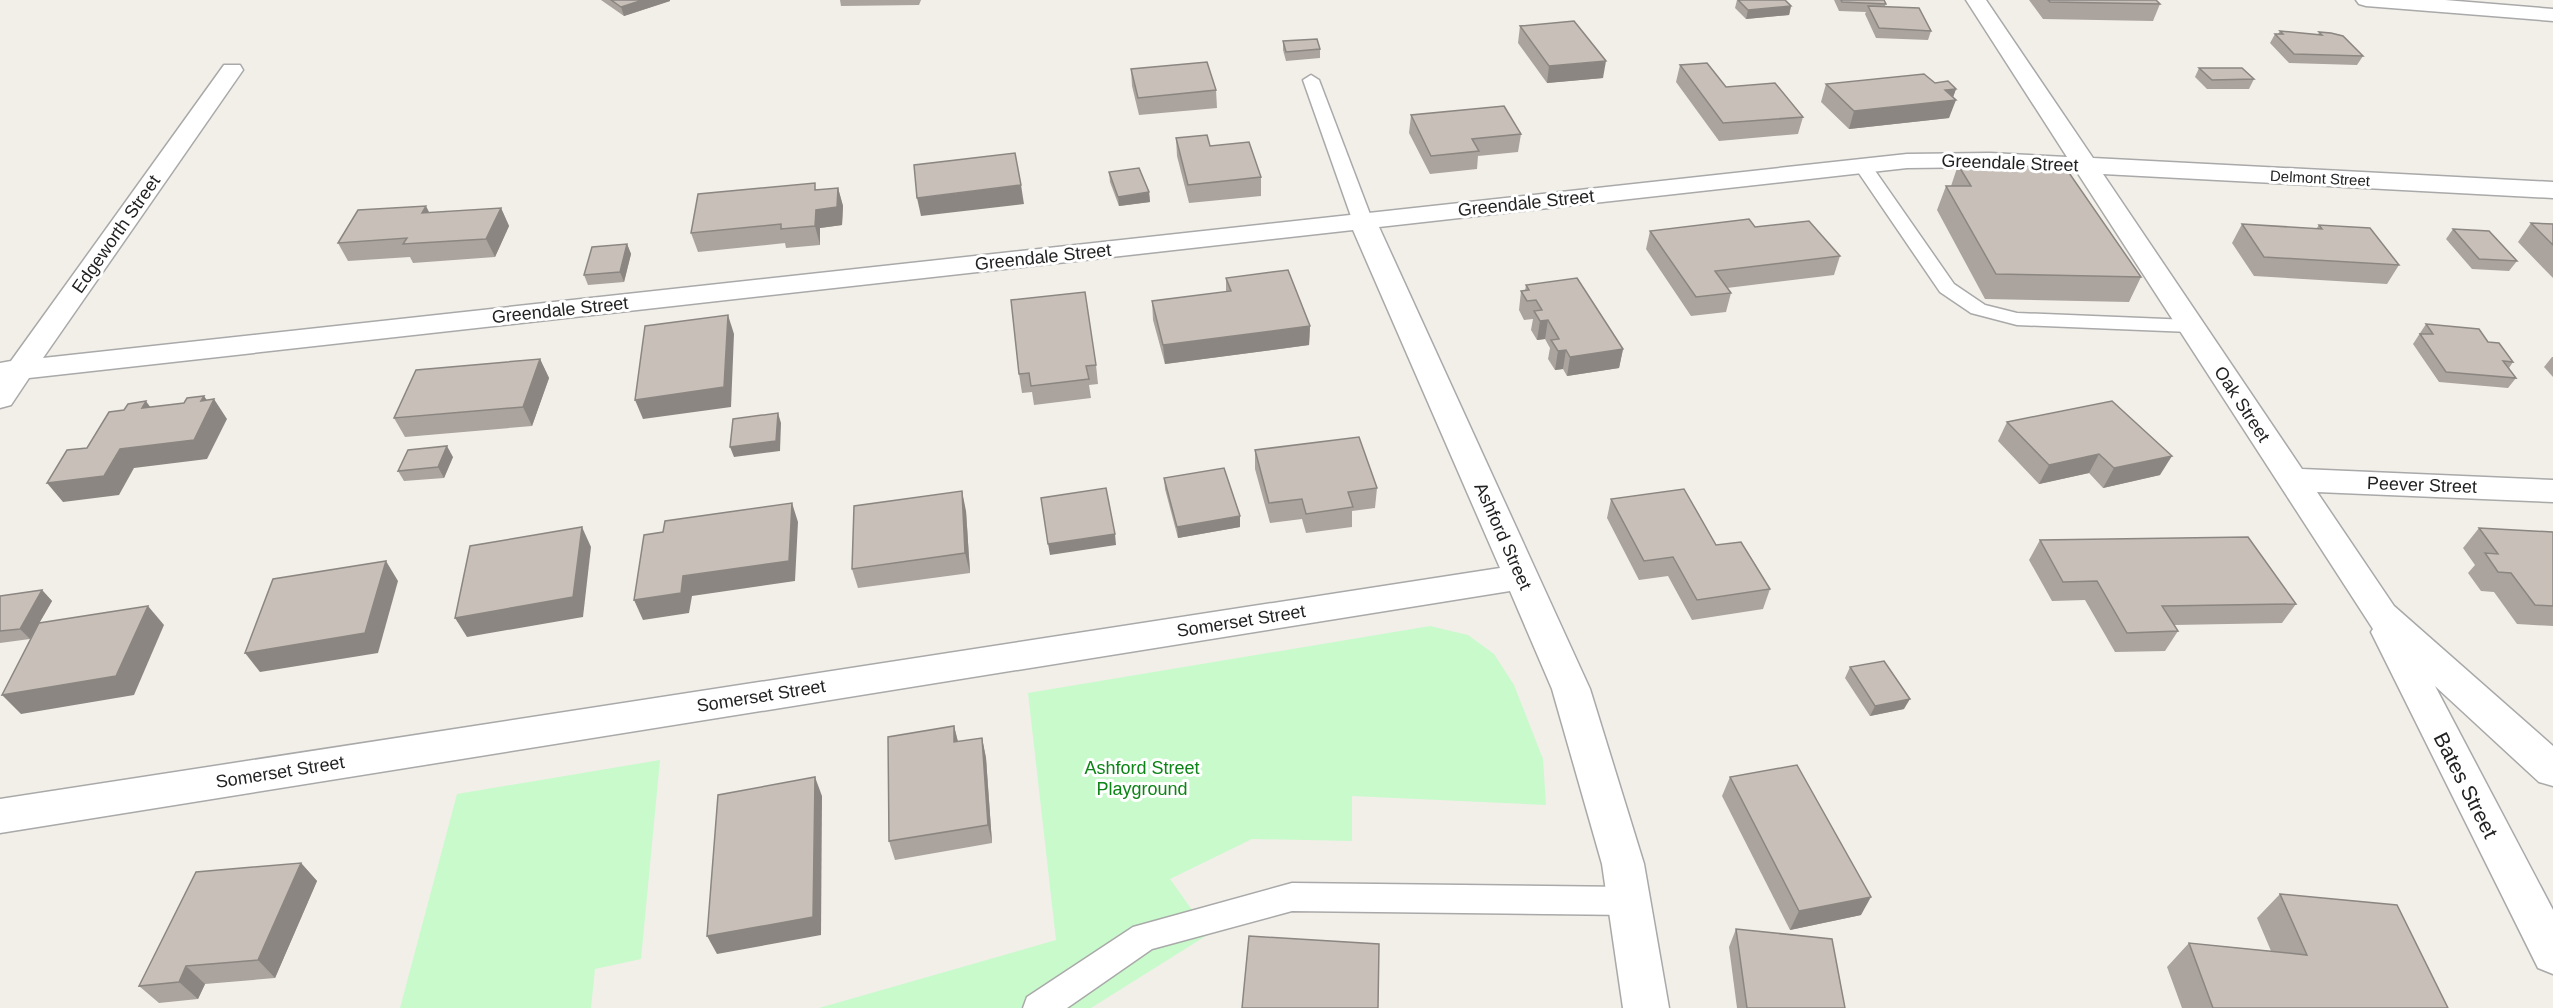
<svg xmlns="http://www.w3.org/2000/svg" width="2553" height="1008" font-family="Helvetica,sans-serif">
<style>
.park{fill:#c8facc}
.lines{fill:none;stroke-linecap:round;stroke-linejoin:round}
.service-casing{stroke:#a9a9a9;stroke-width:3}
.minor-casing{stroke:#a9a9a9;stroke-width:3}
.service{fill:#fff;fill-rule:evenodd}
.minor{fill:#fff;fill-rule:evenodd}
.wall{fill:#aba49e}
.shaded-wall{fill:#8b8681}
.building{fill:#c7bfb8;stroke:#8b8681;stroke-width:1.5}
.labels{text-anchor:middle;dominant-baseline:central;stroke-width:6;stroke-linejoin:round;paint-order:stroke}
.far-street-label{font-size:15px;fill:#222;stroke:#fff}
.street-label{font-size:18px;fill:#222;stroke:#fff}
.park-label{font-size:18px;fill:#0c8416;stroke:#fff}
.near-street-label{font-size:21px;fill:#222;stroke:#fff}
</style>
<rect width="100%" height="100%" fill="#f2efe9"/>
<!-- park -->
<g class="park">
<path d="M1430,626l38,9 26,19 20,31 29,74 3,46 -194,-9v45l-100,-2 -82,40 39,55 -118,74h-272l237,-68 -28,-247z"/>
<path d="M660,760l-19,199 -46,10 -4,39h-191l57,-214z"/>
</g>
<g class="lines">
<defs>
<g id="service">
<path d="M1311,75l8,5 54,142 -3,4 -7,2 -10,-6 -50,-142z"/>
<path d="M1863,161l6,1 85,122 31,21 32,8 173,7 7,2 3,4 -3,4 -7,2 -173,-7 -46,-12 -31,-21 -86,-126z"/>
<path d="M1292,883l337,4 11,4 4,10 -4,10 -11,4 -337,-4 -140,38 -85,59h-44l4,-11 106,-70z"/>
</g>
<g id="minor">
<path d="M1966,0h20l107,158 460,24v16l-450,-24 199,295 251,11v22l-236,-10 77,114 159,140v40l-14,-4 -104,-96 118,224v64l-15,-6 -167,-336 2,-3 -296,-457 -87,-5 -83,1 -528,59 211,462 54,175 25,144h-46l-21,-144 -50,-175 -42,-98 -1510,242v-34l1500,-231 -147,-338 -1324,148 -18,27 -11,3v-45l11,-2 213,-296h16l3,5 -200,288 1864,-204 83,-1 77,4z"/>
<path d="M2356,0h89l108,9v12l-187,-15 -7,-2z"/>
</g>
</defs>
<!-- service casing -->
<use href="#service" class="service-casing"/>
<!-- minor casing -->
<use href="#minor" class="minor-casing"/>
<!-- service -->
<use href="#service" class="service"/>
<!-- minor -->
<use href="#minor" class="minor"/>
</g>
<!-- wall -->
<g class="wall">
<path d="M601,0h69v1l-46,15z"/>
<path d="M840,0h81l-2,5 -78,1z"/>
<path d="M1737,0h48l6,6 -2,9 -43,4 -11,-11z"/>
<path d="M1834,0h50l2,4 -1,2 46,25 -3,9 -52,-2 -11,-24 1,-2 -27,-1z"/>
<path d="M2029,0h127l4,4 -7,17 -110,-2z"/>
<path d="M1520,26l83,52 -56,5 -29,-40z"/>
<path d="M2280,31l38,4 1,-3 44,24 -6,9 -68,-2 -19,-20 5,-9h3z"/>
<path d="M1283,41l37,8v9l-34,3 -3,-11z"/>
<path d="M1680,65l46,22 77,30 -5,17 -79,7 -43,-59z"/>
<path d="M2199,68l55,11 -5,10h-42l-12,-12z"/>
<path d="M1131,69l85,21 1,18 -78,7 -7,-29z"/>
<path d="M1935,83l21,6 -3,8 -4,21 -100,11 -28,-27 5,-18z"/>
<path d="M1411,115l110,19 -3,18 -40,4 -1,13 -47,5 -21,-41z"/>
<path d="M1176,138l85,39v19l-72,7 -12,-47z"/>
<path d="M1958,165l183,112 -12,25 -144,-3 -48,-89 9,-24h5z"/>
<path d="M1109,172l40,20 1,10 -31,4 -9,-24z"/>
<path d="M838,188l5,18 -1,19 -22,3v17l-34,3 -1,-5 -87,9 -7,-19 126,-43z"/>
<path d="M501,208l8,18 -14,31 -82,6 -3,-6 -62,4 -10,-18 92,-30z"/>
<path d="M2531,223l22,1v54l-35,-36z"/>
<path d="M2242,224l74,5 3,-4 80,40 -12,19 -133,-8 -22,-33z"/>
<path d="M1755,227l85,29 -6,19 -107,13 4,5 -5,19 -35,4 -45,-67 4,-18z"/>
<path d="M2453,229l64,32 -8,10 -37,-2 -26,-30z"/>
<path d="M627,244l4,10 -7,28 -36,3 -4,-10z"/>
<path d="M1226,278l84,48 -1,19 -144,19 -12,-44 -1,-19 74,-9z"/>
<path d="M1526,285l97,64 -4,19 -52,8 -4,-7 -8,1 -7,-11 2,-11 -5,-9 -8,1 -6,-10 2,-11 -9,1 -5,-10 2,-19h4z"/>
<path d="M2426,324l62,18 25,20 -4,6 7,10 -8,10 -69,-6 -26,-38z"/>
<path d="M2552,357h1v20l-9,-10z"/>
<path d="M540,359l9,19 -17,48 -127,11 -11,-19z"/>
<path d="M1096,365l2,19 -9,1 2,13 -57,7 -2,-13 -10,1 -3,-19z"/>
<path d="M2007,422l153,53 -57,13 -14,-15 -50,11 -41,-43z"/>
<path d="M1255,450l122,38 -2,20 -23,3v16l-46,6 -4,-14 -32,4 -15,-54z"/>
<path d="M453,457l-9,21 -40,3 -6,-10z"/>
<path d="M1164,478l76,49 -62,11 -13,-49z"/>
<path d="M1611,499l159,90 -7,20 -71,11 -24,-44 -29,4 -32,-62z"/>
<path d="M966,511l4,62 -112,15 -6,-19z"/>
<path d="M2479,528l74,4v94l-36,-2 -23,-32 -13,-1 -13,-18 7,-8 -12,-17z"/>
<path d="M2040,540l256,64 -14,19 -108,2 4,6 -13,20 -50,1 -30,-52 -33,1 -23,-41z"/>
<path d="M42,590l10,11 -22,38 -30,4v-47z"/>
<path d="M1850,667l54,42 -34,7 -25,-38z"/>
<path d="M954,726l4,16 24,-4 4,20 6,85 -97,17 -6,-19z"/>
<path d="M1730,777l131,138 -71,15 -68,-134z"/>
<path d="M301,863l16,18 -42,97 -70,6 -7,15 -39,4 -20,-17z"/>
<path d="M2280,894l168,114h-266l-15,-41 22,-24 82,8 -14,-33z"/>
<path d="M1736,929l109,79h-108l-8,-61z"/>
</g>
<!-- shaded-wall -->
<g class="shaded-wall">
<path d="M643,0h27v1l-46,15 -3,-9z"/>
<path d="M1791,6l-2,9 -43,4 2,-9z"/>
<path d="M1606,61l-3,17 -56,5 2,-17z"/>
<path d="M1956,89l-4,11h4l-7,18 -100,11 5,-18 91,-21z"/>
<path d="M1021,185l3,19 -103,12 -4,-18z"/>
<path d="M838,188l5,18 -1,19 -22,3v17l-5,-19 1,-16z"/>
<path d="M1149,192l1,10 -31,4 -1,-9z"/>
<path d="M426,206l9,18 -13,-11z"/>
<path d="M501,208l8,18 -14,31 -9,-18z"/>
<path d="M627,244l4,10 -7,28 -4,-10z"/>
<path d="M728,315l6,19 -3,73 -88,12 -8,-19z"/>
<path d="M1548,320l-3,19 -8,1 3,-19z"/>
<path d="M1310,326l-1,19 -144,19 -2,-19z"/>
<path d="M1623,349l-4,19 -52,8 3,-19z"/>
<path d="M1566,350l-3,19 -8,1 3,-19z"/>
<path d="M540,359l9,19 -17,48 -9,-19z"/>
<path d="M204,396l7,10 3,-7 13,20 -20,40 -73,9 -15,27 -56,7 -16,-19 73,-34 81,-48z"/>
<path d="M146,401l14,20 -18,-13z"/>
<path d="M778,413l3,10 -1,28 -46,6 -4,-10z"/>
<path d="M447,446l6,11 -9,21 -6,-11z"/>
<path d="M2099,454l-10,19 -50,11 10,-19z"/>
<path d="M2172,456l-12,19 -57,13 11,-20z"/>
<path d="M962,491l4,20 4,62 -5,-20z"/>
<path d="M792,503l6,19 -3,59 -103,15 -3,17 -46,7 -9,-20z"/>
<path d="M1240,516v11l-62,11 -1,-11z"/>
<path d="M582,527l9,20 -8,70 -116,20 -12,-19z"/>
<path d="M1115,534l1,11 -66,10 -2,-11z"/>
<path d="M386,561l12,20 -20,72 -118,19 -15,-19z"/>
<path d="M42,590l10,11 -22,38 -10,-10z"/>
<path d="M148,606l16,19 -30,70 -113,19 -19,-19z"/>
<path d="M1910,699l-6,10 -34,7 5,-10z"/>
<path d="M954,726l5,20 -5,-4z"/>
<path d="M982,738l4,20 6,85 -4,-18z"/>
<path d="M815,777l7,19 -1,139 -104,19 -10,-18z"/>
<path d="M301,863l16,18 -42,97 -17,-18z"/>
<path d="M1871,897l-10,18 -71,15 9,-19z"/>
<path d="M186,966l19,18 -7,15 -19,-17z"/>
</g>
<!-- building -->
<g class="building">
<path d="M611,0h32l-22,7z"/>
<path d="M1738,0h47l6,6 -43,4z"/>
<path d="M1841,0h43l2,4 -44,-2z"/>
<path d="M2048,0h108l4,4 -110,-2z"/>
<path d="M1868,6l51,2 12,23 -52,-3z"/>
<path d="M1574,21l32,40 -57,5 -29,-40z"/>
<path d="M2280,31l42,4 -3,-3 12,1 12,3 20,20 -69,-2 -19,-20h8z"/>
<path d="M1317,39l3,10 -34,3 -3,-11z"/>
<path d="M1207,62l9,28 -78,8 -7,-29z"/>
<path d="M1707,63l19,24 49,-4 28,34 -80,6 -43,-58z"/>
<path d="M2199,68h43l12,11 -42,1z"/>
<path d="M1924,74l11,9 13,-2 8,8 -11,1 11,10 -102,11 -28,-27z"/>
<path d="M1504,106l17,28 -49,5 7,12 -48,5 -20,-41z"/>
<path d="M1207,135l3,11 39,-4 12,35 -73,8 -12,-47z"/>
<path d="M1015,153l6,32 -104,13 -3,-33z"/>
<path d="M1958,165l107,2 76,110 -145,-3 -50,-88h25z"/>
<path d="M1139,168l10,24 -31,5 -9,-25z"/>
<path d="M815,183v7l23,-2 -1,19 -21,3 -1,16 -34,3v-5l-90,9 7,-39z"/>
<path d="M426,206l-4,7 79,-5 -15,31 -83,5 4,-6 -69,5 20,-33z"/>
<path d="M1749,219l6,8 54,-6 31,35 -125,15 16,22 -35,4 -46,-66z"/>
<path d="M2531,223l22,1v21z"/>
<path d="M2242,224l80,5 -3,-4 51,3 29,37 -135,-8z"/>
<path d="M2453,229l36,2 28,30 -38,-2z"/>
<path d="M627,244l-7,28 -36,3 8,-28z"/>
<path d="M1288,270l22,56 -147,19 -11,-44 79,-10 -5,-13z"/>
<path d="M1577,278l46,71 -53,8 -4,-7 -8,1 -7,-11 8,-1 -11,-19 -8,1 -6,-10 8,-1 -6,-10 -9,1 -6,-10 8,-1 -3,-5z"/>
<path d="M1085,292l11,73 -10,1 3,13 -58,7 -2,-13 -10,1 -8,-74z"/>
<path d="M728,315l-4,72 -89,13 10,-74z"/>
<path d="M2426,324l53,5 9,13 11,1 14,19 -10,-1 13,17 -70,-6 -26,-38h13z"/>
<path d="M540,359l-17,48 -129,11 22,-48z"/>
<path d="M204,396l-3,5 13,-2 -20,41 -74,9 -16,27 -57,7 20,-33 20,-2 22,-36 15,-2 4,-6 18,-3 -4,7 42,-5 3,-5z"/>
<path d="M2112,401l60,55 -58,12 -15,-14 -50,11 -42,-43z"/>
<path d="M778,413l-2,28 -46,6 3,-28z"/>
<path d="M1359,437l18,51 -29,4 5,15 -47,7 -4,-15 -33,4 -14,-53z"/>
<path d="M447,446l-9,21 -40,4 10,-21z"/>
<path d="M1224,468l16,48 -63,11 -13,-49z"/>
<path d="M1106,488l9,46 -67,10 -7,-46z"/>
<path d="M1684,489l32,56 25,-3 29,47 -73,11 -24,-43 -29,4 -33,-62z"/>
<path d="M962,491l3,62 -113,16 2,-63z"/>
<path d="M792,503l-3,58 -106,15 -2,17 -47,7 10,-65 19,-3 2,-11z"/>
<path d="M582,527l-9,70 -118,21 15,-72z"/>
<path d="M2479,528l74,4v74l-18,-1 -24,-32 -13,-1 -13,-19 13,1z"/>
<path d="M2248,537l48,67 -134,2 16,25 -51,2 -30,-52 -34,1 -23,-42z"/>
<path d="M386,561l-21,72 -120,20 28,-74z"/>
<path d="M42,590l-22,39 -20,2v-35z"/>
<path d="M148,606l-32,70 -114,19 37,-72z"/>
<path d="M1884,661l26,38 -35,7 -25,-39z"/>
<path d="M954,726v16l28,-4 6,87 -99,16 -1,-104z"/>
<path d="M1797,765l74,132 -72,14 -69,-134z"/>
<path d="M815,777l-2,140 -106,19 11,-141z"/>
<path d="M301,863l-43,97 -72,6 -7,16 -40,4 57,-114z"/>
<path d="M2280,894l117,11 51,103h-235l-24,-65 118,12z"/>
<path d="M1736,929l96,10 13,69h-98z"/>
<path d="M1249,936l130,8 -1,64h-136z"/>
</g>
<g class="labels">
<!-- far-street labels -->
<g class="far-street-label">
<text transform="translate(2320 178) rotate(3)">Delmont Street</text>
</g>
<!-- street labels -->
<g class="street-label">
<text transform="translate(2010 163) rotate(2)">Greendale Street</text>
<text transform="translate(1526 203) rotate(-6)">Greendale Street</text>
<text transform="translate(116 234) rotate(-55)">Edgeworth Street</text>
<text transform="translate(1043 257) rotate(-6)">Greendale Street</text>
<text transform="translate(560 310) rotate(-6)">Greendale Street</text>
<text transform="translate(2242 404) rotate(57)">Oak Street</text>
<text transform="translate(2422 485) rotate(2)">Peever Street</text>
<text transform="translate(1503 536) rotate(66)">Ashford Street</text>
<text transform="translate(1241 621) rotate(-9)">Somerset Street</text>
<text transform="translate(761 696) rotate(-9)">Somerset Street</text>
<text transform="translate(280 772) rotate(-9)">Somerset Street</text>
</g>
<!-- park labels -->
<g class="park-label">
<text x="1142" y="768">Ashford Street<tspan x="1142" dy="21">Playground</tspan></text>
</g>
<!-- near-street labels -->
<g class="near-street-label">
<text transform="translate(2466 785) rotate(63)">Bates Street</text>
</g>
</g>
</svg>
